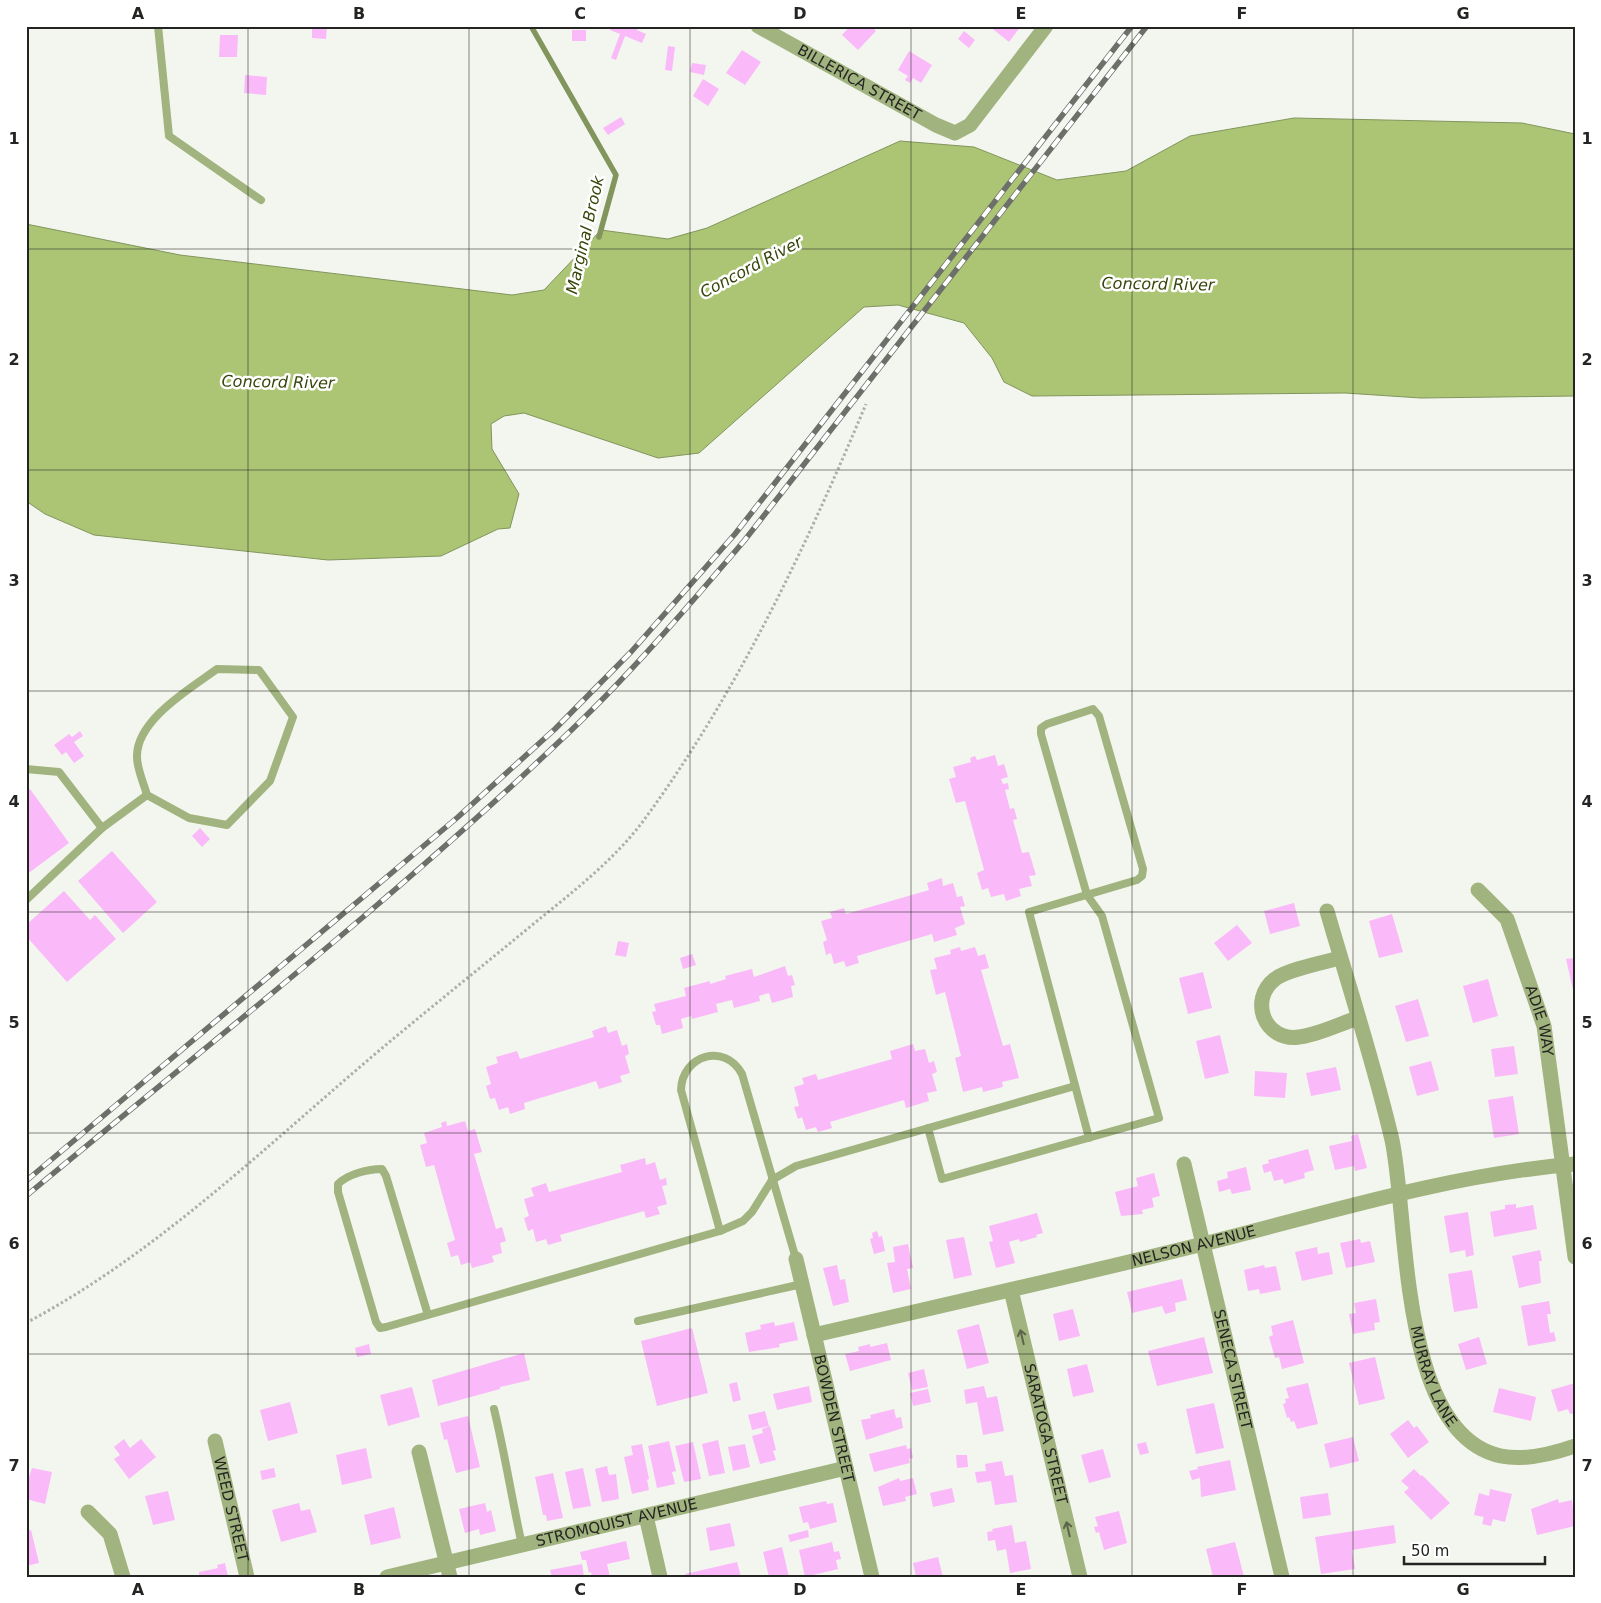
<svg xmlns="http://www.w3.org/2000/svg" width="1601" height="1603" font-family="'DejaVu Sans',sans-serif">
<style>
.water{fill:#abc575;stroke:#82955c}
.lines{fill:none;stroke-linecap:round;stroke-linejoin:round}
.stream{stroke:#82955c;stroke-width:5.5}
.building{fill:#fabaf9}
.path{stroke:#adb0a9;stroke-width:3;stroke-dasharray:2.5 2.5;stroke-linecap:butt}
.service{stroke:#a1b37e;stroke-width:8}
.minor{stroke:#a1b37e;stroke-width:15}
.rail-casing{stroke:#6d6f6a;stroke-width:5.5}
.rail{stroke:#fff;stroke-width:4;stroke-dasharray:11;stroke-linecap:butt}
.oneway{stroke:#5c654b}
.grid{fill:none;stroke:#242522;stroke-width:1;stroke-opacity:0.55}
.labels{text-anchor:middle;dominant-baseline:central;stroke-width:5;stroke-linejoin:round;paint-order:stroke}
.street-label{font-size:15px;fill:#242522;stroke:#fff}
.water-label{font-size:16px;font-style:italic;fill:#37460a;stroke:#fff}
.neatline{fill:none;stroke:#242522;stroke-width:2}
.grid-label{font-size:16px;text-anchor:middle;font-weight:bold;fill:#242522}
</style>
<rect width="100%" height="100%" fill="#f3f6ee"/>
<!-- water -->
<path class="water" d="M1294,118l228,5 53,11v262l-154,2 -76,-5 -313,3 -28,-14 -12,-24 -28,-35 -66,-18 -34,2 -165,146 -41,5 -134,-45 -20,3 -13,8 1,25 27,45 -9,34 -12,1 -57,27 -113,4 -234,-25 -49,-21 -19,-13v-277l154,31 332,40 32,-5 57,-60 67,9 39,-11 193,-87 74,6 83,33 69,-9 64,-35z"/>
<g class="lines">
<!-- stream -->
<path class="stream" d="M531,26l85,149 -17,62"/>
</g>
<!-- building -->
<g class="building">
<path d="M312,26h15l-1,13 -14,-1z"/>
<path d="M611,26h28l-2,4 9,4 -4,9 -17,-7 -9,24 -5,-2 9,-24 -10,-4z"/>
<path d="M850,26h21l5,5 -18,19 -16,-15z"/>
<path d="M989,26h32l-12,16z"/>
<rect x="572" y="30" width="14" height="11"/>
<path d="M964,31l11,9 -6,8 -11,-9z"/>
<path d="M220,35h18l-1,22h-18z"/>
<path d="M668,46l7,1 -3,24 -7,-1z"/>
<path d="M742,50l19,12 -16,23 -19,-12z"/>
<path d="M909,51l23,14 -11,18 -8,-5 -3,5 -5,-3 3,-4 -10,-6z"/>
<path d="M692,63l14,2 -2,10 -14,-3z"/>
<path d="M245,75l22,2 -1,18 -22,-2z"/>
<path d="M703,79l16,10 -11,17 -15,-10z"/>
<path d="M621,117l4,7 -17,11 -5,-7z"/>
<path d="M80,731l3,5 -9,6 10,14 -10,7 -8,-11 -4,3 -8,-10 15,-11 3,3z"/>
<path d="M995,755l3,11 6,-2 4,13 -7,2 2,5 5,-1 1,6 -4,1 5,19 4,-1 3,11 -4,1 9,33 7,-1 7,23 -7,1 3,10 -13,3 2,7 -15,5 -2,-7 -13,3 -3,-9 -6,2 -5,-17 7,-3 -19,-69 -9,2 -7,-24 7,-2 -3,-10 18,-5 -1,-4 5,-2 2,4z"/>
<path d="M30,789l39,54 -43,32v-83z"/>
<path d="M200,828l10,11 -8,8 -10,-11z"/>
<path d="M112,851l45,51 -34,31 -45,-52z"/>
<path d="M942,878l1,8 10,-3 4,14 5,-1 3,10 -5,1 5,17 -10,4 2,7 -23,7 -2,-8 -75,22 2,7 -13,4 -2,-6 -10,3 -3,-11 -5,2 -3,-13 4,-2 -6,-19 11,-3 -2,-6 14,-4 2,6 83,-24 -2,-7z"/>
<path d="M64,891l26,29 5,-5 21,24 -49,43 -41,-46v-11z"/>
<path d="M1294,903l6,23 -30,8 -6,-23z"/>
<path d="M1392,914l11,38 -24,6 -10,-37z"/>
<path d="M1237,925l15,18 -24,18 -14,-18z"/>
<path d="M618,941l11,2 -3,14 -11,-2z"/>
<path d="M960,947l1,4 14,-4 3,9 7,-2 4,14 -8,2 22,76 7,-2 9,34 -17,4 1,5 -20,5 -1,-5 -19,5 -8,-34 6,-2 -16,-64 -9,3 -6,-25 7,-1 -3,-11 17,-4 -1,-4z"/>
<path d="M692,954l4,11 -13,4 -3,-11z"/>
<path d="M1575,958v36h-1l-8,-35z"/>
<path d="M785,966l3,10 4,-1 3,10 -4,1 2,11 -21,6 -3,-10 -10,3 1,5 -26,7 -2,-8 -16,4 2,8 -26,7 -1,-3 -10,3 2,9 -21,6 -2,-9h-4l-4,-13 4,-1 -2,-7 32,-8 -2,-8 26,-7v3l16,-5 -1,-3 27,-7 2,8z"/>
<path d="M1203,972l9,36 -24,6 -9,-36z"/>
<path d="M1488,979l10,37 -25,7 -10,-37z"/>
<path d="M1418,999l11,37 -23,6 -11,-36z"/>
<path d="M606,1026l2,7 9,-3 5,16 5,-2 2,10 -4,2 5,17 -10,3 2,6 -23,7 -3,-8 -72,22 1,6 -15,5 -2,-7 -9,3 -4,-12 -5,1 -4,-13 5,-2 -5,-17 12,-4 -2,-6 21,-6 3,8 74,-22 -2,-6z"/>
<path d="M1220,1035l9,38 -24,6 -9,-38z"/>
<path d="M913,1044l2,7 10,-2 4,14 5,-2 3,11 -5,2 5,17 -10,2 2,8 -23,7 -2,-8 -74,22 2,6 -14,4 -2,-5 -10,3 -4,-13 -4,2 -4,-12 5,-1 -5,-19 10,-3 -2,-6 14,-4 2,6 74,-21 -2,-8z"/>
<path d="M1514,1046l4,28 -23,3 -4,-28z"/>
<path d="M1431,1061l8,29 -22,6 -8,-29z"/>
<path d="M1336,1067l5,23 -30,6 -5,-23z"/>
<path d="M1255,1071l32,2 -2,25 -31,-2z"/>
<path d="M1513,1096l6,38 -25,4 -6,-38z"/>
<path d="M446,1121l1,5 18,-5 3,10 7,-2 7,23 -8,2 22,75 6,-2 4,14 -6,2 2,10 -10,3 2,6 -22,6 -2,-6 -9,3 -3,-10 -7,2 -4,-14 8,-3 -21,-75 -8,2 -6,-22 7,-2 -3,-10 18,-6 -1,-4z"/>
<path d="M1358,1134l9,34 -12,3 -1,-5 -19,4 -6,-24 23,-5 -1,-5z"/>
<path d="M1308,1149l6,21 -10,3 1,5 -21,6 -1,-5 -9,2 -3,-10 -7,2 -2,-8 7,-2 -1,-3z"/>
<path d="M645,1158l1,7 9,-3 5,18 6,-2 1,7 -5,1 5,18 -10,3 3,7 -14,4 -2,-7 -84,24 2,6 -14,4 -2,-6 -10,3 -3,-13 -5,2 -4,-13 5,-2 -5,-17 10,-3 -3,-8 15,-5 3,9 73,-20 -2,-7z"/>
<path d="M1246,1167l5,23 -19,4 -2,-5 -11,3 -2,-11 11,-3 -1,-6z"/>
<path d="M1154,1173l6,23 -8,2 2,9 -12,3 1,4 -22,2 -6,-24 23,-6 -2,-8z"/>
<path d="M1516,1204v4l17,-3 4,24 -43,8 -4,-25 15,-3v-4z"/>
<path d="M1468,1212l6,43 -8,2 -1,-7 -15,3 -6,-37z"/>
<path d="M1037,1213l6,20 -7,2 1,2 -17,5 -1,-3 -10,3 6,21 -19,5 -7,-26 4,-1 -4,-15z"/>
<path d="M877,1231l2,6 3,-1 3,15 -11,3 -4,-15 3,-1 -1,-5z"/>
<path d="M964,1237l8,38 -18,4 -8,-39z"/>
<path d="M1360,1239l1,4 9,-2 5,21 -29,6 -6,-25z"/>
<path d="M908,1244l5,24 -6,1 4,20 -18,4 -6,-30 8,-1 -2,-15z"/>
<path d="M1317,1247l1,7 11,-2 4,22 -31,7 -7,-29z"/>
<path d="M1540,1250l2,11h-3l2,22 -22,5 -7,-32z"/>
<path d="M837,1265l3,15 5,-1 4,23 -16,4 -10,-38z"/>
<path d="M1264,1265l1,3 11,-2 5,24 -21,4 -1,-5 -11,2 -4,-21z"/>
<path d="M1472,1270l6,38 -24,4 -6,-38z"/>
<path d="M1182,1279l5,21 -12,3 1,8 -11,3 -3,-8 -30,7 -5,-21z"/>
<path d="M1376,1299l4,23 -6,1 1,7 -22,4 -4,-20 7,-1 -2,-10z"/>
<path d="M1549,1301l2,13h-4l3,19 4,-1 2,9 -28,5 -7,-40z"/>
<path d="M1073,1309l7,27 -21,5 -6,-27z"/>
<path d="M1293,1320l11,43 -22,6 -3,-12 -4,1 -6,-21 4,-2 -2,-9z"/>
<path d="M774,1322l1,4 19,-4 4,18 -19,4 1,3 -31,5 -4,-19 16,-4 -1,-4z"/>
<path d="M979,1324l10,39 -22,6 -10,-39z"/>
<path d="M692,1328l16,65 -51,13 -16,-65z"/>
<path d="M1204,1337l9,36 -56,13 -9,-35z"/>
<path d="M1479,1337l8,27 -21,6 -8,-26z"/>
<path d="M887,1343l4,17 -41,11 -5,-17 14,-3 -1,-4 12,-3v3z"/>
<path d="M369,1344l2,10 -14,3 -2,-9z"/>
<path d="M524,1353l6,27 -30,7v2l-62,17 -6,-26z"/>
<path d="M1375,1357l10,42 -26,6 -10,-42z"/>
<path d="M1087,1364l7,28 -21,5 -6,-28z"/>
<path d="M924,1369l4,18 -16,3 -4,-17z"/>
<path d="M737,1382l4,18 -8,2 -4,-18z"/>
<path d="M1308,1383l10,41 -21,5 -3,-8 -3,1 -2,-5 -2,1 -4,-14 3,-1 -1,-4 4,-1 -3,-10z"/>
<path d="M1575,1383v30l-5,1 -2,-5 -10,3 -7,-22z"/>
<path d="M809,1386l3,16 -35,8 -4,-16z"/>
<path d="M984,1386l3,12 10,-2 7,35 -21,4 -6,-33 -11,2 -2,-14z"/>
<path d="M412,1387l8,30 -32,9 -8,-31z"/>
<path d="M1499,1388l37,9 -5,24 -38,-9z"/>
<path d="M928,1389l3,13 -18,4 -3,-13z"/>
<path d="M290,1402l8,31 -30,8 -8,-31z"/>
<path d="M1214,1403l10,45 -28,6 -10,-45z"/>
<path d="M894,1409l2,9 5,-1 2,11 -37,12 -5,-20 10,-2 -1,-3z"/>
<path d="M765,1411l4,15 -17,4 -4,-15z"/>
<path d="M468,1416l12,51 -24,6 -9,-34 -3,1 -4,-17z"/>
<path d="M1408,1420l6,8 3,-2 12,16 -21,16 -18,-24z"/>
<path d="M770,1426l6,24 -3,1 3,9 -16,4 -8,-28 11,-3 -1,-4z"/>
<path d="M1353,1437l6,24 -29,7 -6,-24z"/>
<path d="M124,1439l6,9 11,-9 15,18 -27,22 -15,-20 6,-4 -6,-8z"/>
<path d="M718,1440l7,33 -16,3 -7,-32z"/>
<path d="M669,1441l7,30 -4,1 3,12 -18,4 -9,-42z"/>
<path d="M693,1442l8,37 -17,3 -9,-36z"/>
<path d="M1146,1442l3,11 -9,2 -3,-11z"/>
<path d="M642,1444l7,35 -2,1 2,10 -17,4 -8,-37 9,-2 -2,-9z"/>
<path d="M745,1444l5,23 -17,4 -5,-24z"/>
<path d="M906,1445l1,4 4,-1 2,10 -4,1 1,4 -36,9 -5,-18z"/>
<path d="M366,1448l6,30 -30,7 -6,-30z"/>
<path d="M1103,1449l8,28 -22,6 -8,-28z"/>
<path d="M956,1455h11l1,12 -11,1z"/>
<path d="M1230,1460l6,30 -35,7 -1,-19 -8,2 -3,-9 9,-2 -1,-2z"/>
<path d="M1002,1461l3,15 8,-1 4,27 -22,3 -4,-24 -14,2 -2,-11 11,-1 -1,-7z"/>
<path d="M607,1466l2,9 7,-1 3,25 -17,3 -7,-33z"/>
<path d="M32,1468l20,4 -7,32 -19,-5v-13z"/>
<path d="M274,1468l2,9 -14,3 -2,-9z"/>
<path d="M583,1468l8,38 -18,3 -8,-37z"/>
<path d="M1414,1469l7,7 1,-1 28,28 -19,17 -27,-28 5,-4 -8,-7z"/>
<path d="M553,1473l10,45 -16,3 -1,-6h-3l-8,-38z"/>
<path d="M899,1478l1,3 13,-3 4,16 -12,3 1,4 -23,5 -5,-19z"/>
<path d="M952,1488l3,14 -22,5 -3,-14z"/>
<path d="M1490,1489l22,5 -7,28 -12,-3 -2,7 -9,-2 2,-7 -10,-2 5,-22 10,3z"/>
<path d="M168,1491l7,29 -22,5 -8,-29z"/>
<path d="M1328,1493l3,22 -28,4 -3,-22z"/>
<path d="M1558,1499l1,4 13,-3 3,26 -38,9 -6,-26z"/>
<path d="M826,1501l1,3 6,-1 4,19 -27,7 -2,-7 -5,1 -4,-16z"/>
<path d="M299,1503l2,8 9,-2 7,23 -36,10 -9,-32z"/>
<path d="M485,1503l2,9 4,-2 5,21 -16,4 -1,-6 -14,4 -6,-24z"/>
<path d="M394,1507l7,31 -30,7 -7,-30z"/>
<path d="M1119,1511l8,32 -23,7 -5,-18 -3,1 -2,-6 4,-1 -3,-9z"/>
<path d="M730,1523l5,23 -25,5 -4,-23z"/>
<path d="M1012,1525l3,18 11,-2 5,28 -21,4 -4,-24 -9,2 -2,-11 -7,1 -1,-9 6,-1 -1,-2z"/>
<path d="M1394,1525l2,18 -44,7 3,19 -34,5 -6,-37z"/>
<path d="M31,1530l8,33 -13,3v-35z"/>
<path d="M808,1530l1,7 -19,5 -2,-7z"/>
<path d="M626,1541l4,18 -23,5 3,13h-18l-1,-5 -2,1 -3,-13h-4l-2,-8z"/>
<path d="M832,1542l2,10 5,-1 2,8 -5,1 2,9 -33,8 -6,-27z"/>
<path d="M1235,1542l9,35h-31l-7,-28z"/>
<path d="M782,1547l7,30h-20l-6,-25z"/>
<path d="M938,1557l5,20h-27l-3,-14z"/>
<path d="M737,1562l4,15h-55l-1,-3z"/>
<path d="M225,1563l3,14h-29v-5l19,-4 -1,-3z"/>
<path d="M582,1564l2,13h-32l-2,-7z"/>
</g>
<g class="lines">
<!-- path -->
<path class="path" d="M26,1323c139,-74 252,-189 373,-289 46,-38 92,-75 138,-113 37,-30 78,-62 107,-101 93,-127 161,-271 222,-416"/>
<!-- service -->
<g class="service">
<path d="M158,26l11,110 92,64"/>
<path d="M217,669l42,1 34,47 -23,64 -43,44 -38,-7 -42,-23c-3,-11 -10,-26 -10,-38 -1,-37 54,-69 80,-88z"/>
<path d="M26,769l33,3 43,56"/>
<path d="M26,900l76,-72 45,-33"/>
<path d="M928,1128l14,51 217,-61 -57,-202 -15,-21 -46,-161v-6l6,-4 46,-15 6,7 44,153 -1,7 -5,4 -108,32 60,226"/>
<path d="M720,1231l-39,-141c1,-35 44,-48 61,-16l54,185"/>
<path d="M428,1315l-42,-139 -4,-7c-14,0 -34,5 -44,15v8l38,130 4,6 6,-1 42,-12 292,-84 23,-10 9,-9 20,-32 24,-14 279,-80"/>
<path d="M638,1321l164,-37"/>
<path d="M494,1409c11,45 18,91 28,136"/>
</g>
<!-- minor -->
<g class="minor">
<path id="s1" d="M758,26l178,99 19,8 15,-8 76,-99"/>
<path id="s2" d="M1478,890l29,29 37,107 31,231"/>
<path id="s3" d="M1327,911c22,76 47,152 65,229 17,79 6,294 109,316 24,5 51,-2 74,-10"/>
<path d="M1340,958c-15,4 -54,12 -65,21 -27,21 -10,63 24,58 19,-2 40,-13 59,-19"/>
<path id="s4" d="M1184,1164l98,413"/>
<path id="s5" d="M796,1259l76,318"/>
<path id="s6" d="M1011,1290l69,287"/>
<path id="s7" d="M814,1335c130,-30 260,-59 389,-91 124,-31 244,-69 372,-80"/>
<path id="s8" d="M215,1441l32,136"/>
<path d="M419,1452l31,125"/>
<path d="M88,1512l22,22 13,43"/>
<path d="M646,1516l14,61"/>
<path id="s9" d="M387,1577l459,-109"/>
</g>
<defs>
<g id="rail">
<path d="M26,1181l432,-364 97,-88 76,-77 104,-118 397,-508"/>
<path d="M26,1196c180,-150 366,-295 536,-457 65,-61 124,-130 182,-198l403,-515"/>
</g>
</defs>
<!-- rail casing -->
<use href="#rail" class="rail-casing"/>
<!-- rail -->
<use href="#rail" class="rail"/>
</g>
<!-- one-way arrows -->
<defs><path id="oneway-shaft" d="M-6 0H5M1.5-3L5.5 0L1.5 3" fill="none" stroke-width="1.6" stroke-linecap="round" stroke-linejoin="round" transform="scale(1.25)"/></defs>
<g class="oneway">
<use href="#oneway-shaft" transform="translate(1022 1337) rotate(-103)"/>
<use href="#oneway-shaft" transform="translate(1068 1529) rotate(-103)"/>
</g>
<!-- grid -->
<path class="grid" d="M248,26v1551M469,26v1551M690,26v1551M911,26v1551M1132,26v1551M1353,26v1551M26,249h1549M26,470h1549M26,691h1549M26,912h1549M26,1133h1549M26,1354h1549"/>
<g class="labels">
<!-- street labels -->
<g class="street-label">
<text stroke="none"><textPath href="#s1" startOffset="116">BILLERICA STREET</textPath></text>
<text stroke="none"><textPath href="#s2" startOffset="148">ADIE WAY</textPath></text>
<text stroke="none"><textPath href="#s7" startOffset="390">NELSON AVENUE</textPath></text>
<text stroke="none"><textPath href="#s4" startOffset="211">SENECA STREET</textPath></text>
<text stroke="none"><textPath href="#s3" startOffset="479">MURRAY LANE</textPath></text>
<text stroke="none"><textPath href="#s5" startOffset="164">BOWDEN STREET</textPath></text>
<text stroke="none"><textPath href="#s6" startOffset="148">SARATOGA STREET</textPath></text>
<text stroke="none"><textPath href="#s8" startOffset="70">WEED STREET</textPath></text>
<text stroke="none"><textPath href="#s9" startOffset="236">STROMQUIST AVENUE</textPath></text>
</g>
<!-- water labels -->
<g class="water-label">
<text transform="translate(585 235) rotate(-77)">Marginal Brook</text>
<text transform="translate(751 267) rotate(-28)">Concord River</text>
<text transform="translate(1158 284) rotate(1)">Concord River</text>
<text transform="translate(278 382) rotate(1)">Concord River</text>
</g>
</g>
<!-- border -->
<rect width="1601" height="1603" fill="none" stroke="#ffffff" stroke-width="55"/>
<!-- scale -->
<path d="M1404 1556v8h141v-8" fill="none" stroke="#242522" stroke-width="2.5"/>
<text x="1411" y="1556" font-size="15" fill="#242522" stroke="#ffffff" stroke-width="4" paint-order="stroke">50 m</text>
<rect x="28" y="28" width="1546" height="1548" class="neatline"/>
<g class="grid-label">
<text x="138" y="19">A</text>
<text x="359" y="19">B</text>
<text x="580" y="19">C</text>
<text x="800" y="19">D</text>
<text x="1021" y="19">E</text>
<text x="1242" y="19">F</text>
<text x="1463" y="19">G</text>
<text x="14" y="144">1</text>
<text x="1587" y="144">1</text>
<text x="14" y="365">2</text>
<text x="1587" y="365">2</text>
<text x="14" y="586">3</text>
<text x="1587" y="586">3</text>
<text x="14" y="807">4</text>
<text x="1587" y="807">4</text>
<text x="14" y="1028">5</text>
<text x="1587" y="1028">5</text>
<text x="14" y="1249">6</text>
<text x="1587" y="1249">6</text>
<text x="14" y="1471">7</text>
<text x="1587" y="1471">7</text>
<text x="138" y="1595">A</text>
<text x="359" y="1595">B</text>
<text x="580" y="1595">C</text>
<text x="800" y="1595">D</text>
<text x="1021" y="1595">E</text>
<text x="1242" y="1595">F</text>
<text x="1463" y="1595">G</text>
</g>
</svg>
